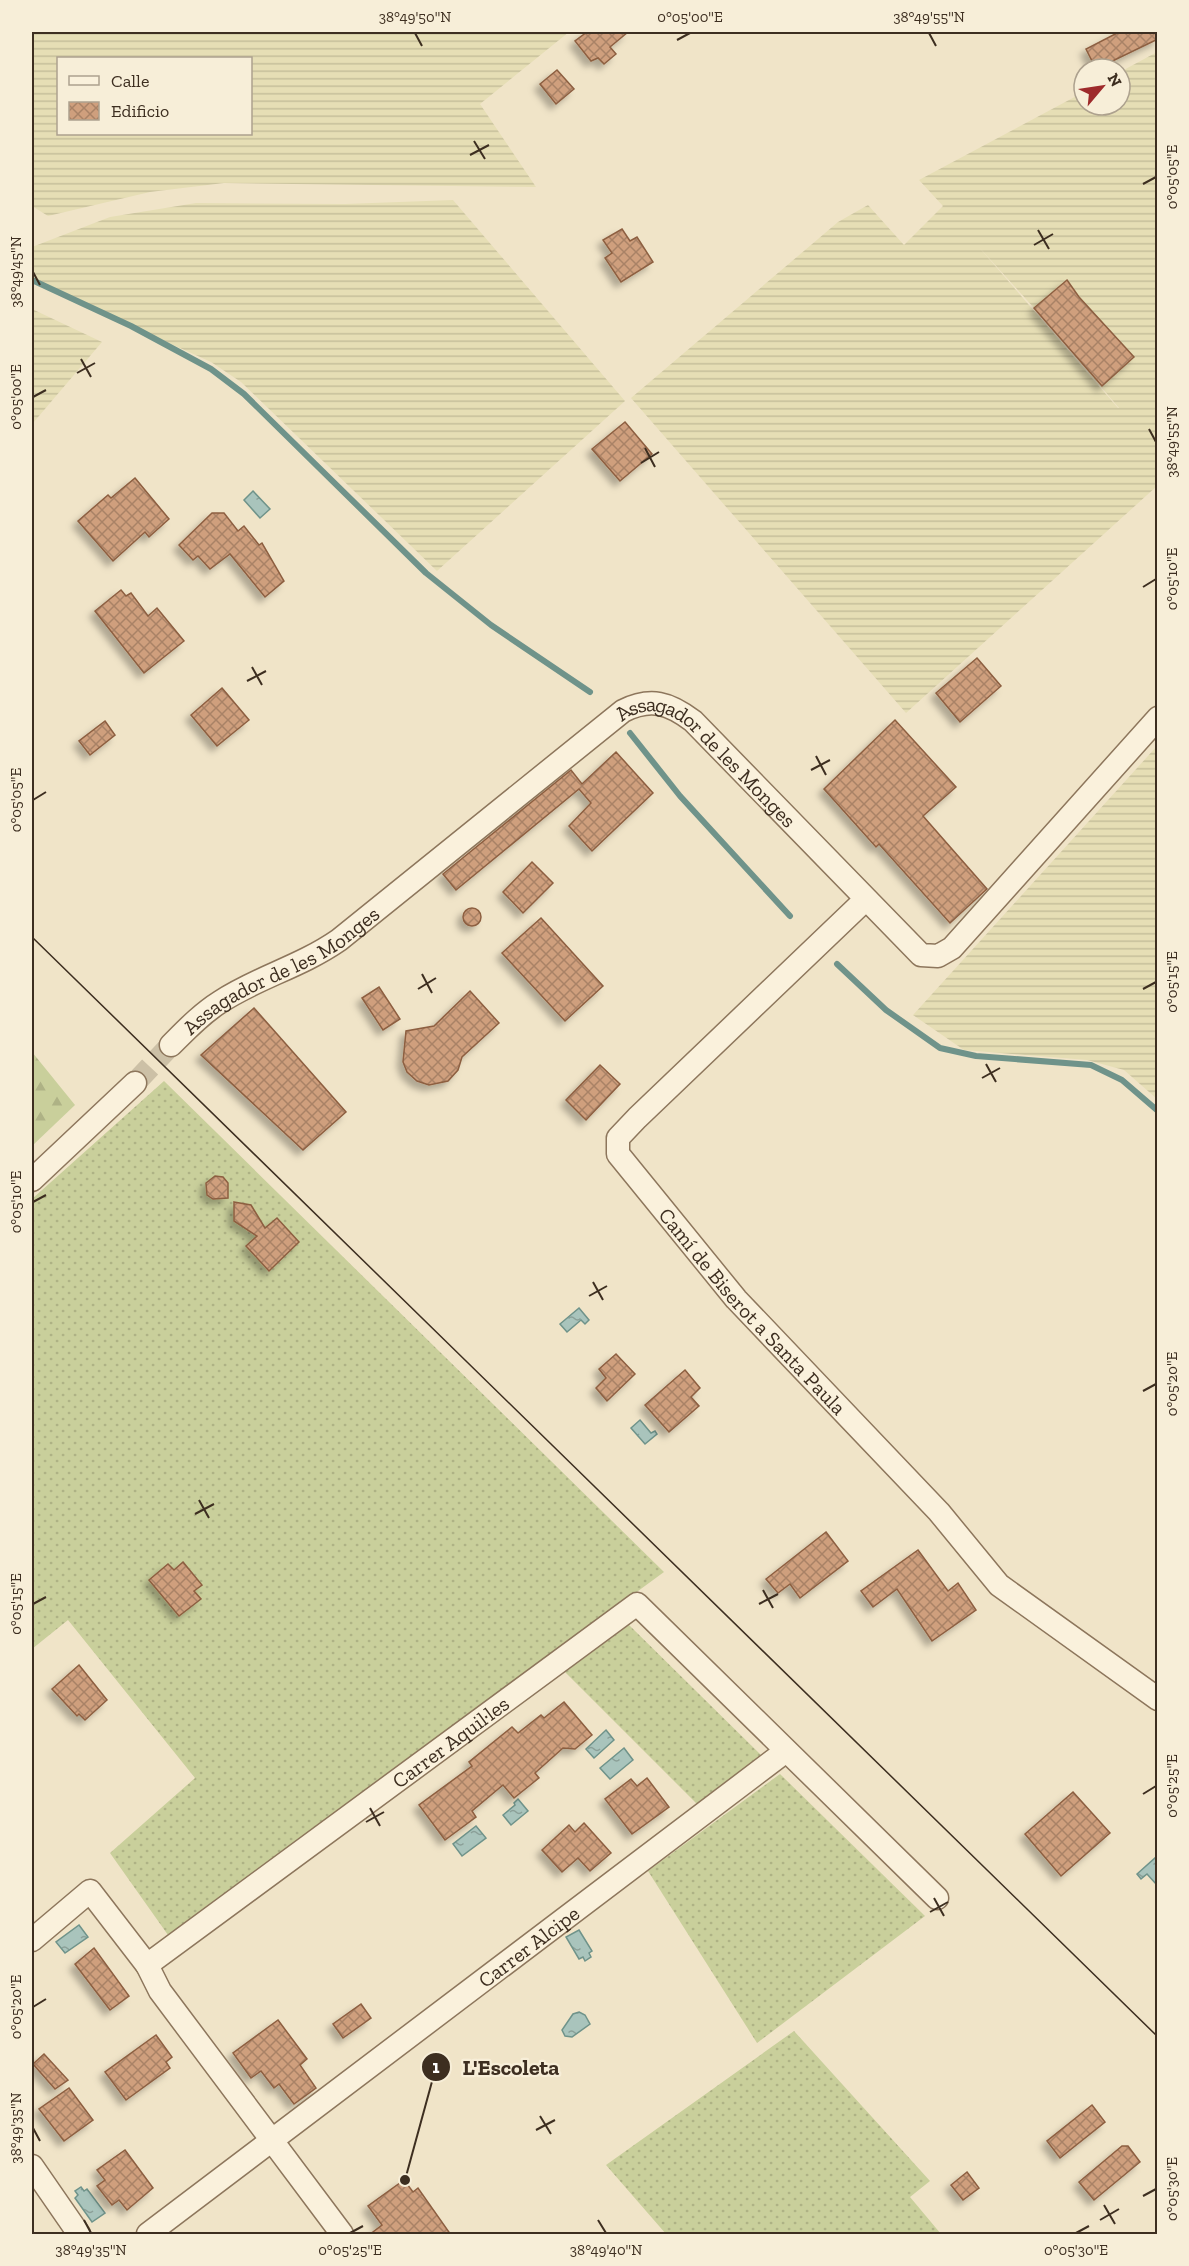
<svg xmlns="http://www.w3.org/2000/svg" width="1189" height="2266" font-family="'Zilla Slab',serif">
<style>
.farmland{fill:url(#farmland-rules);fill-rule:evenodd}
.grass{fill:url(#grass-dots)}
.forest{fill:url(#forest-firs)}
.water{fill:url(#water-ripples);stroke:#6f938a;stroke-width:1.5}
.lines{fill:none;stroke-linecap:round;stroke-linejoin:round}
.stream{stroke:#6f938a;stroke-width:6}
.building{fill:url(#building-cross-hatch);stroke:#8d5f41;stroke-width:1.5;filter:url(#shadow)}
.minor-tunnel{stroke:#ccc0a6;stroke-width:22;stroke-dasharray:22 11;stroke-linecap:butt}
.minor-casing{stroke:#8d765c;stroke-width:25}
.minor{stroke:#faf1dc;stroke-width:22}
.tram{stroke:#3d2e20;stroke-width:1.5}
.ticks{fill:none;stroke:#3d2e20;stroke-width:2}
.labels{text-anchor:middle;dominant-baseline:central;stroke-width:4.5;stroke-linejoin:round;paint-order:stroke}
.street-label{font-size:21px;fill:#3d2e20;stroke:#f7eed8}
.leader{fill:none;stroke:#3d2e20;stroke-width:2}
.callout-dot{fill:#3d2e20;stroke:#f7eed8;stroke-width:2}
.mark-label{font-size:18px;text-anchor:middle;font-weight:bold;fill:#fff}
.callout-label{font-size:22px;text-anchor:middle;font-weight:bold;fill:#3d2e20;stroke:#f7eed8;stroke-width:4.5;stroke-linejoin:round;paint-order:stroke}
.neatline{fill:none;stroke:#3d2e20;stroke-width:2}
.ticks-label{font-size:15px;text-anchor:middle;fill:#3d2e20}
</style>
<defs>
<pattern id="farmland-rules" width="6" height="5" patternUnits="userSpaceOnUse" patternTransform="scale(1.5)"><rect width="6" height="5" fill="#e6deb5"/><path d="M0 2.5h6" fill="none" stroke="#c6bf9b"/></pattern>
<pattern id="grass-dots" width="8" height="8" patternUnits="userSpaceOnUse" patternTransform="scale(1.5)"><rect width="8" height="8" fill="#c9cf9b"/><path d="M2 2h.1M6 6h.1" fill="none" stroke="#aeb285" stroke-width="1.8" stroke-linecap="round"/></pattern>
<pattern id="forest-firs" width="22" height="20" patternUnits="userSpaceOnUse" patternTransform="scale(1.5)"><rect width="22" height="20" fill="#c9cf9b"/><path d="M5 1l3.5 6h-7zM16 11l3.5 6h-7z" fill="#aeb285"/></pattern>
<pattern id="water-ripples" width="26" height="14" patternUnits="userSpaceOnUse" patternTransform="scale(1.5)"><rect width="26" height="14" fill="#a9c4bc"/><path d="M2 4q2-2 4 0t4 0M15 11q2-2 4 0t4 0" fill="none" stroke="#8ba098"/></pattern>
<pattern id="building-cross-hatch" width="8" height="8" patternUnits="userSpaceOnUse" patternTransform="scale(1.5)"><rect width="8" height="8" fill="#cf9f7d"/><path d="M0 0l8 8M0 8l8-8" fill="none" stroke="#a98266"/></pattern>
<filter id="shadow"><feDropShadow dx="-5.5" dy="5.5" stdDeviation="3" flood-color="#0004"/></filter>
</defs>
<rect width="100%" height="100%" fill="#f0e4c8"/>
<!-- farmland -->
<g class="farmland">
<path d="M32,32h537l-89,72 56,83 -312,-4 -74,9 -102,24 -16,-10zM58,58h192v76h-192z"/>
<path d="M1157,52v434l-251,227 -275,-315 207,-176 30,-17 36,40 39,-39 -24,-26 165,-88v13h36v-33zM978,246l56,62 85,100h-1z"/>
<path d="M453,200l172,201 -188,170 -196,-189 -30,-20 -179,-81v-34l78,-30 86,-14 149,1z"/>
<path d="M32,309l70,33 -69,81 -1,-1z"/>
<path d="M1157,746v353l-33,-29 -37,-10 -123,-10 -51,-35z"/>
</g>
<!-- grass -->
<g class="grass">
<path d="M164,1081l500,491 -496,363 -58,-82 85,-75 -127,-158 -36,29v-450z"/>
<path d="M629,1625l133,131 -65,48 -132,-132z"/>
<path d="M780,1774l145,142 -168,127 -109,-172z"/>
<path d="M794,2031l136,150 -20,16 31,37h-275l-60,-69z"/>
</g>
<!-- forest -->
<path class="forest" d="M32,1052l43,53 -43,41z"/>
<!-- water -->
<g class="water">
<path d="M253,491l17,18 -10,9 -16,-18z"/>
<path d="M579,1308l10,12 -4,4 -4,-4 -14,12 -7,-8z"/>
<path d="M640,1420l11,13 4,-2 2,3 -12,10 -14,-16z"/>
<path d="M606,1730l8,10 -20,18 -8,-9z"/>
<path d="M624,1748l9,12 -23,19 -10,-11z"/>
<path d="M518,1799l10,12 -17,14 -8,-10 12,-10 -1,-2z"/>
<path d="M476,1826l10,12 -24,18 -9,-12z"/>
<path d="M1155,1858l2,3v24l-10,-11 -6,5 -4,-5z"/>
<path d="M79,1925l9,12 -23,16 -9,-11z"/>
<path d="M579,1930l13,21 -3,2 2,4 -6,4 -2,-4 -4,2 -13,-22z"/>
<path d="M579,2012l6,3 5,9 -18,13 -7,-1 -3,-6 11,-16z"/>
<path d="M81,2187l3,4 3,-2 18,24 -13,9 -17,-24 3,-3 -3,-4z"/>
</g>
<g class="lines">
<!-- stream -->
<g class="stream">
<path d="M32,280l99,46 80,43 33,25 182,179 65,52 99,67"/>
<path d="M630,733l50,63 110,120"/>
<path d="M837,964l49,46 54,38 36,8 115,9 31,15 36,31"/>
</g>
</g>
<!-- building -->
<g class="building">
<path d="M587,32h41l-18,15 6,7 -12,10 -6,-6 -7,3 -16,-20z"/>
<path d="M1119,32h39v7l-62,30 -10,-20z"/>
<path d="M557,70l17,19 -18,15 -16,-20z"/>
<path d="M622,229l8,12 7,-4 16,25 -32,20 -16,-24 7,-5 -9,-13z"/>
<path d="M1067,280l12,17 55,60 -32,29 -68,-78z"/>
<path d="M625,422l27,32 -32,27 -28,-32z"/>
<path d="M135,478l34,41 -20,18 -4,-5 -32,29 -35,-40 30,-26 3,3z"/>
<path d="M212,513h12l14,18 6,-5 15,19 3,-2 22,38 -19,16 -35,-43 -20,15 -12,-13 -5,4 -14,-15z"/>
<path d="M121,590l5,6 5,-3 17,23 9,-8 27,33 -40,32 -49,-62z"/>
<path d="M977,658l24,28 -41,36 -24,-29z"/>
<path d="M222,688l27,32 -32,26 -26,-31z"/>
<path d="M895,720l61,67 -33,29 64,73 -37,34 -71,-79 -3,3 -52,-58z"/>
<path d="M105,721l10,14 -25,20 -11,-14z"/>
<path d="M616,752l37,41 -61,58 -23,-25 22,-23 -12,-14 -123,101 -13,-16 128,-104 11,14z"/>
<path d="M532,862l21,21 -30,30 -20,-21z"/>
<circle cx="472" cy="917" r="9"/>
<path d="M541,918l62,68 -38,35 -63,-68z"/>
<path d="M379,987l21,32 -17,11 -21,-32z"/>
<path d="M470,991l29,32 -37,34 -4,13 -10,11 -19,4 -12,-4 -10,-9 -4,-10 3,-31 28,-5z"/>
<path d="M254,1008l92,104 -43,38 -102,-95z"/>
<path d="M600,1065l20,19 -34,36 -20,-20z"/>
<path d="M215,1176l8,1 5,6v15l-15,1 -6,-4 -1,-12z"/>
<path d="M234,1202l17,3 14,23 12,-10 22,24 -30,29 -23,-25 11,-10 -23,-15z"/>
<path d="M616,1354l19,20 -28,27 -11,-13 10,-10 -7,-9z"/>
<path d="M685,1370l15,18 -9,9 8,9 -30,26 -24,-27z"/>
<path d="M826,1532l22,29 -48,37 -10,-14 -12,9 -12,-14z"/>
<path d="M918,1550l30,41 10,-8 18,27 -44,31 -35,-52 -24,18 -12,-16z"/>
<path d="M183,1562l19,23 -8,6 7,8 -22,17 -30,-36 19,-16 6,6z"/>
<path d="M79,1665l28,35 -22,20 -6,-6 -2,2 -25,-27z"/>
<path d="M564,1702l28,33 -17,14 -12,-1 -28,25 4,5 -25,20 -11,-13 -31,26 4,6 -31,23 -26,-35 53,-39 -3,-4 43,-35 6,6 23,-18 3,3z"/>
<path d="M647,1778l22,29 -37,27 -27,-35 26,-20 6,7z"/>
<path d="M1073,1792l37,41 -49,43 -36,-42z"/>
<path d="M584,1823l27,30 -21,18 -12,-13 -16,14 -20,-22 27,-25 6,7z"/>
<path d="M94,1948l35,48 -19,14 -35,-46z"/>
<path d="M361,2004l10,14 -28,20 -10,-14z"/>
<path d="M278,2020l29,39 -7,6 16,23 -22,16 -15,-20 -5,4 -13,-17 -10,7 -18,-25z"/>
<path d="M156,2035l16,22 -6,5 4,6 -44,32 -21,-28z"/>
<path d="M44,2054l24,26 -13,9 -22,-25z"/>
<path d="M69,2088l24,32 -29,21 -25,-32z"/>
<path d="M1092,2105l13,17 -45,36 -13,-17z"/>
<path d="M1122,2146h6l12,16 -46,38 -15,-18z"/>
<path d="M125,2150l28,38 -26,22 -8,-10 -7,5 -15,-19 8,-6 -8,-10z"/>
<path d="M967,2172l12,16 -16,12 -12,-15z"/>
<path d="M404,2180l9,12 5,-4 33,47h-82l13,-10 -14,-19z"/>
</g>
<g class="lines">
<!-- minor-tunnel -->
<path class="minor-tunnel" d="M135,1083l36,-38"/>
<defs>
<g id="minor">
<path id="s1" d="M865,900l-228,218 -19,20v16l118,145 203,213 60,73 159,114"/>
<path id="s2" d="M171,1045c15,-15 30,-31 49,-43 38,-25 80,-35 119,-62l284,-229c28,-14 46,-8 70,10l228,234 17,1 14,-8 206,-230"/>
<path d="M32,1180l103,-97"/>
<path id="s3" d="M32,1940l58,-49 57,74 490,-361 300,294"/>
<path d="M147,1965l13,26 182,243"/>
<path d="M32,2166l47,68"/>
<path id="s4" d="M148,2234l638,-483"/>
</g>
</defs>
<!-- minor casing -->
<use href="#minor" class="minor-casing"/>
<!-- minor -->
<use href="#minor" class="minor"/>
<!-- tram -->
<path class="tram" d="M32,937l1126,1100"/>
</g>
<!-- ticks -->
<path class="ticks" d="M415,33l7,13M929,33l7,13M677,40l13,-7M474,141l11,18M470,155l19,-10M1143,184l13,-7M1038,230l11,19M1034,245l19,-11M33,272l7,13M81,359l10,18M77,373l18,-10M33,397l13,-7M1149,429l7,13M645,448l10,19M641,463l18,-11M1143,587l13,-8M252,667l10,18M247,681l19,-10M816,756l10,19M811,770l19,-10M33,800l13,-8M422,974l10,19M418,989l18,-11M1143,989l13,-7M986,1064l10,18M982,1078l18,-10M33,1202l13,-7M593,1282l10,18M589,1296l18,-10M1143,1391l13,-7M199,1500l10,18M195,1514l19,-10M763,1590l10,18M33,1604l13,-7M759,1604l19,-10M1143,1794l13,-8M370,1808l10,18M366,1822l18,-10M934,1898l10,18M930,1912l18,-10M33,2007l13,-8M540,2116l11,18M33,2128l7,13M536,2130l19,-10M1143,2196l13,-7M1104,2205l11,19M84,2220l7,13M598,2220l8,13M1100,2220l19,-11M350,2233l13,-7M1076,2233l13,-7"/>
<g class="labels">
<!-- street labels -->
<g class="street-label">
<text stroke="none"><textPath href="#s2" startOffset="670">Assagador de les Monges</textPath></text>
<text stroke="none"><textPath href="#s2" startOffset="134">Assagador de les Monges</textPath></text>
<text stroke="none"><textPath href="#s1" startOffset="566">Camí de Biserot a Santa Paula</textPath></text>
<text stroke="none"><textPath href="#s3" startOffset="546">Carrer Aquil·les</textPath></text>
<text stroke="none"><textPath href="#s4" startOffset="477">Carrer Alcipe</textPath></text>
</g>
</g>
<!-- callouts -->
<path class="leader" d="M405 2180L436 2067"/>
<g class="callout-dot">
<circle cx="405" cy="2180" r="6"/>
<circle cx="436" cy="2067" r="15"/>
</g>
<g class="mark-label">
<text x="436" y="2073">1</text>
</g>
<g class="callout-label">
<text x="511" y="2075">L'Escoleta</text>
</g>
<!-- border -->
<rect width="1189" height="2266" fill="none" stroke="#f7eed8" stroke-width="66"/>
<!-- legend -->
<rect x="57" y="57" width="195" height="78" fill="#f7eed8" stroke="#ada18e" stroke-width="1.5"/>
<rect x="69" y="76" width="30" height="9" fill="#faf1dc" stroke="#ada18e" stroke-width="1.5"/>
<text x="111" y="87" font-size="18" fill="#3d2e20">Calle</text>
<rect x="69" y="102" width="30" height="18" fill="url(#building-cross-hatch)" stroke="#ada18e" stroke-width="1.5"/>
<text x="111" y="117" font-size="18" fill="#3d2e20">Edificio</text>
<!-- north arrow -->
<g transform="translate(1102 87) rotate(61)"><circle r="28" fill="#f7eed8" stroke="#ada18e" stroke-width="1.5"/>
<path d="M0-4.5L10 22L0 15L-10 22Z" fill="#9e2a2b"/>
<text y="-9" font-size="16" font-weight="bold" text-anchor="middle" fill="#3d2e20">N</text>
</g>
<rect x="33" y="33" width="1123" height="2200" class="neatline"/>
<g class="ticks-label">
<text x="415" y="22">38°49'50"N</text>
<text x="690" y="22">0°05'00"E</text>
<text x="929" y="22">38°49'55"N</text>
<text transform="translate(1172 177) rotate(-90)" y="5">0°05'05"E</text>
<text transform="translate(16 272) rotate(-90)" y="5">38°49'45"N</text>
<text transform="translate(16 397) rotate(-90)" y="5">0°05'00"E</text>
<text transform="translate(1172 442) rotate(-90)" y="5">38°49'55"N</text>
<text transform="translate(1172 579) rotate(-90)" y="5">0°05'10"E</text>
<text transform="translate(16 800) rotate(-90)" y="5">0°05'05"E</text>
<text transform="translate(1172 982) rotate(-90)" y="5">0°05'15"E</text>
<text transform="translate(16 1202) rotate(-90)" y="5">0°05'10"E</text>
<text transform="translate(1172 1384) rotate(-90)" y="5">0°05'20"E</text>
<text transform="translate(16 1604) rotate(-90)" y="5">0°05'15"E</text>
<text transform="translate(1172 1786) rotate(-90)" y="5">0°05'25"E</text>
<text transform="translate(16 2007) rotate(-90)" y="5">0°05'20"E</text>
<text transform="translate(16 2128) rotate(-90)" y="5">38°49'35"N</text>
<text transform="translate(1172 2189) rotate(-90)" y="5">0°05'30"E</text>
<text x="91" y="2255">38°49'35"N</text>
<text x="350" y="2255">0°05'25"E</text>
<text x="606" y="2255">38°49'40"N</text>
<text x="1076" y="2255">0°05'30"E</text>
</g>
</svg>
